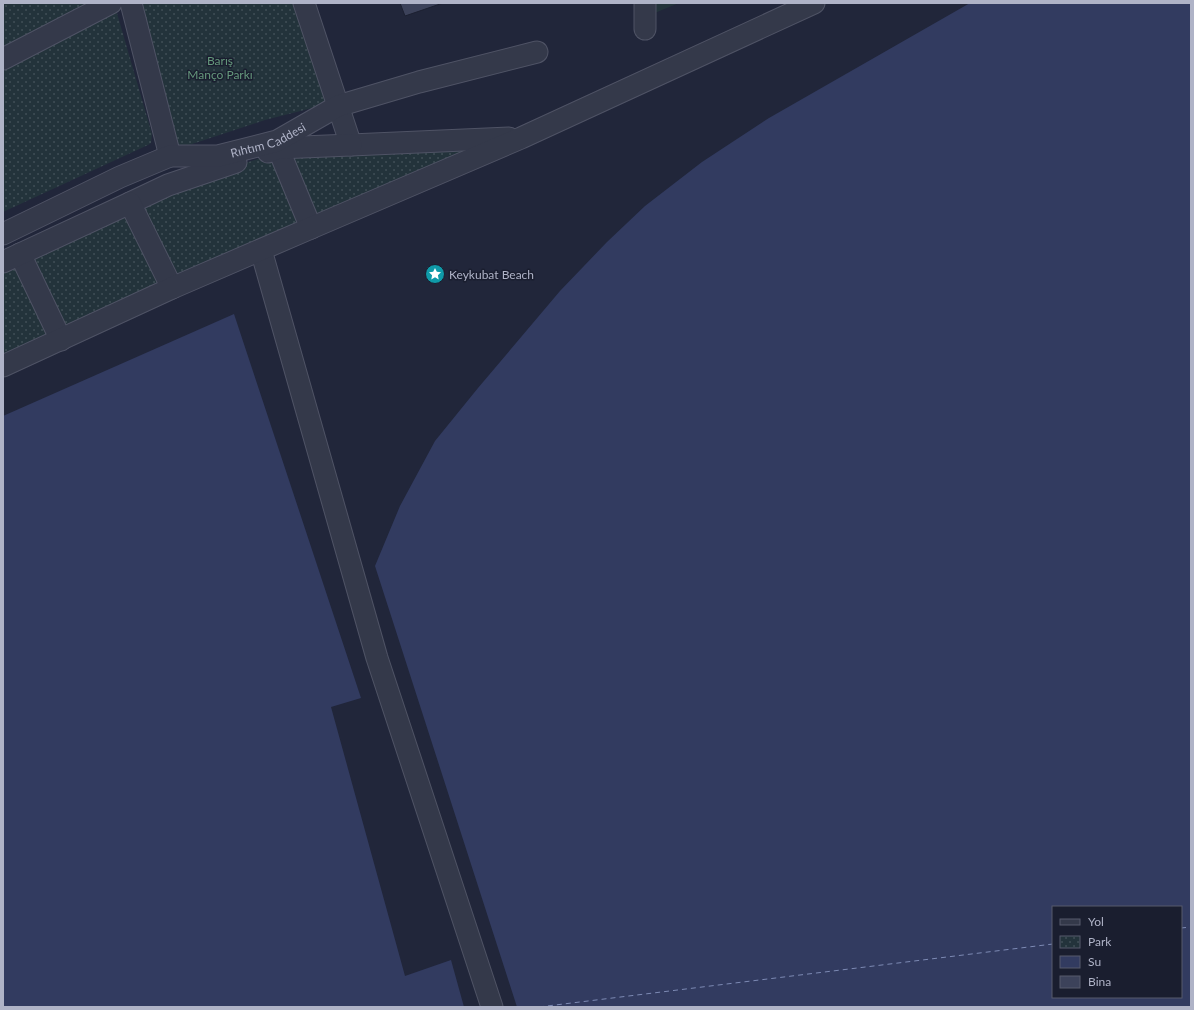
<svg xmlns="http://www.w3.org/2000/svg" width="1194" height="1010" font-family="Lato,sans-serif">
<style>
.grass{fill:#23333b}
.park{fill:url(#park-dots)}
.water{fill:#323b60;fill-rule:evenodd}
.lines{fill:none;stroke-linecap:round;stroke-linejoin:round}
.ferry{stroke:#7d8ab4;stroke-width:1;stroke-dasharray:5 4;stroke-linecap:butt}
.building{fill:#3c425a;stroke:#1c2031}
.minor-casing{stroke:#4f5365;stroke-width:23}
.minor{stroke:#34394a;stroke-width:21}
.labels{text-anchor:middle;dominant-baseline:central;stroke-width:3;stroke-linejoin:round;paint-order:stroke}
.park-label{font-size:12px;fill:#65987c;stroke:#1a1e2f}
.street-label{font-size:12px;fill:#afb3c7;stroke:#1a1e2f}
.poi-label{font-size:12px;fill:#afb3c7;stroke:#1a1e2f;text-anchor:start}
</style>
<defs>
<pattern id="park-dots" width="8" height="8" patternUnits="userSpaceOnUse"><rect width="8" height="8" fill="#23333b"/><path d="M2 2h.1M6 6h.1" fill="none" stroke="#404e56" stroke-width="1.8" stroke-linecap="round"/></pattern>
</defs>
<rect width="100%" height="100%" fill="#21263a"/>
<!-- grass -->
<path class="grass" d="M650,3h29l-29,12z"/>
<!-- park -->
<g class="park">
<path d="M3,3h100l-100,49z"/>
<path d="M114,3l38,131 -1,9 -3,2 -145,67v-151z"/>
<path d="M134,3h165l33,100 -67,17 -88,29z"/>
<path d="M502,143l-189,78 -29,-70z"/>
<path d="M276,153l28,72 -129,57 -39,-77 34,-17z"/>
<path d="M128,209l37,77 -102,47 -36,-76z"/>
<path d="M18,262l36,75 -51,23v-91z"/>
</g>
<!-- water -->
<g class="water">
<path d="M970,3h221v1004h-674l-142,-441 25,-60 35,-65 43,-53 82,-97 47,-49 38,-36 57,-44 67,-44zM1053,907h128v90h-128z"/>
<path d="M234,314l127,384 -30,9 74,269 46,-16 13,47h-461v-591z"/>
</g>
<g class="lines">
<!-- ferry -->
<g class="ferry">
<path d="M1181,928l10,-1"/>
<path d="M539,1007l514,-63"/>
</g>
</g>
<!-- building -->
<path class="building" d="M400,3h43l-38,13z"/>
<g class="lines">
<defs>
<g id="minor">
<path d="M131,3l39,153"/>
<path d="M304,3l47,142 158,-7"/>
<path d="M645,29v-26"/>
<path d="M3,59l108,-56"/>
<path d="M278,148l33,80"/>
<path d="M268,152l10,-4 73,-3"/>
<path d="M130,203l38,-18 68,-23"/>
<path id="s1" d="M3,234l117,-57 50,-21h48l59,-15 61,-35 81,-24 118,-30"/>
<path d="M261,250l116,408 115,349"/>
<path d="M20,254l41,86"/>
<path d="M3,262l127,-59 42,85"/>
<path d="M3,366l169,-78 139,-60 210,-90 293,-135"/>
</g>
</defs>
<!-- minor casing -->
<use href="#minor" class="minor-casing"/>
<!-- minor -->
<use href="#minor" class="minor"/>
</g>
<!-- icons -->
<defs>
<symbol id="sight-disc" viewBox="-11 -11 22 22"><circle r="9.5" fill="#0f9aa8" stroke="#1a1e2f"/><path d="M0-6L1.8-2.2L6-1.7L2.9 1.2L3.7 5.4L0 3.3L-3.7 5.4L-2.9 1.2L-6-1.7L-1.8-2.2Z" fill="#fff"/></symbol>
</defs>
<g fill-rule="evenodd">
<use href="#sight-disc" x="424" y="263" width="22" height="22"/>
</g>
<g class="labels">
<!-- park labels -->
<g class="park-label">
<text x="220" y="60">Barış<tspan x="220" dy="14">Manço Parkı</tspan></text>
</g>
<!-- street labels -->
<g class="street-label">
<text stroke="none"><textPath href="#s1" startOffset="285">Rıhtım Caddesi</textPath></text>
</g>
<!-- poi labels -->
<g class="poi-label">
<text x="449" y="274">Keykubat Beach</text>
</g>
</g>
<!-- border -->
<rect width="1194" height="1010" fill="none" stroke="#afb3c7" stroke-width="8"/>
<!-- legend -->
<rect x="1052" y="906" width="130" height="92" fill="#1a1e2f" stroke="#565a6c"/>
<rect x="1060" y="919" width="20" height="6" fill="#34394a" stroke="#565a6c"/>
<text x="1088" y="926" font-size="12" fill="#afb3c7">Yol</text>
<rect x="1060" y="936" width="20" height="12" fill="url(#park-dots)" stroke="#565a6c"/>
<text x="1088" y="946" font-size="12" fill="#afb3c7">Park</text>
<rect x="1060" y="956" width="20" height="12" fill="#323b60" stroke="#565a6c"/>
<text x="1088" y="966" font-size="12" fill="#afb3c7">Su</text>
<rect x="1060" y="976" width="20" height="12" fill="#3c425a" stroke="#565a6c"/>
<text x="1088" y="986" font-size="12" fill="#afb3c7">Bina</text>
</svg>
